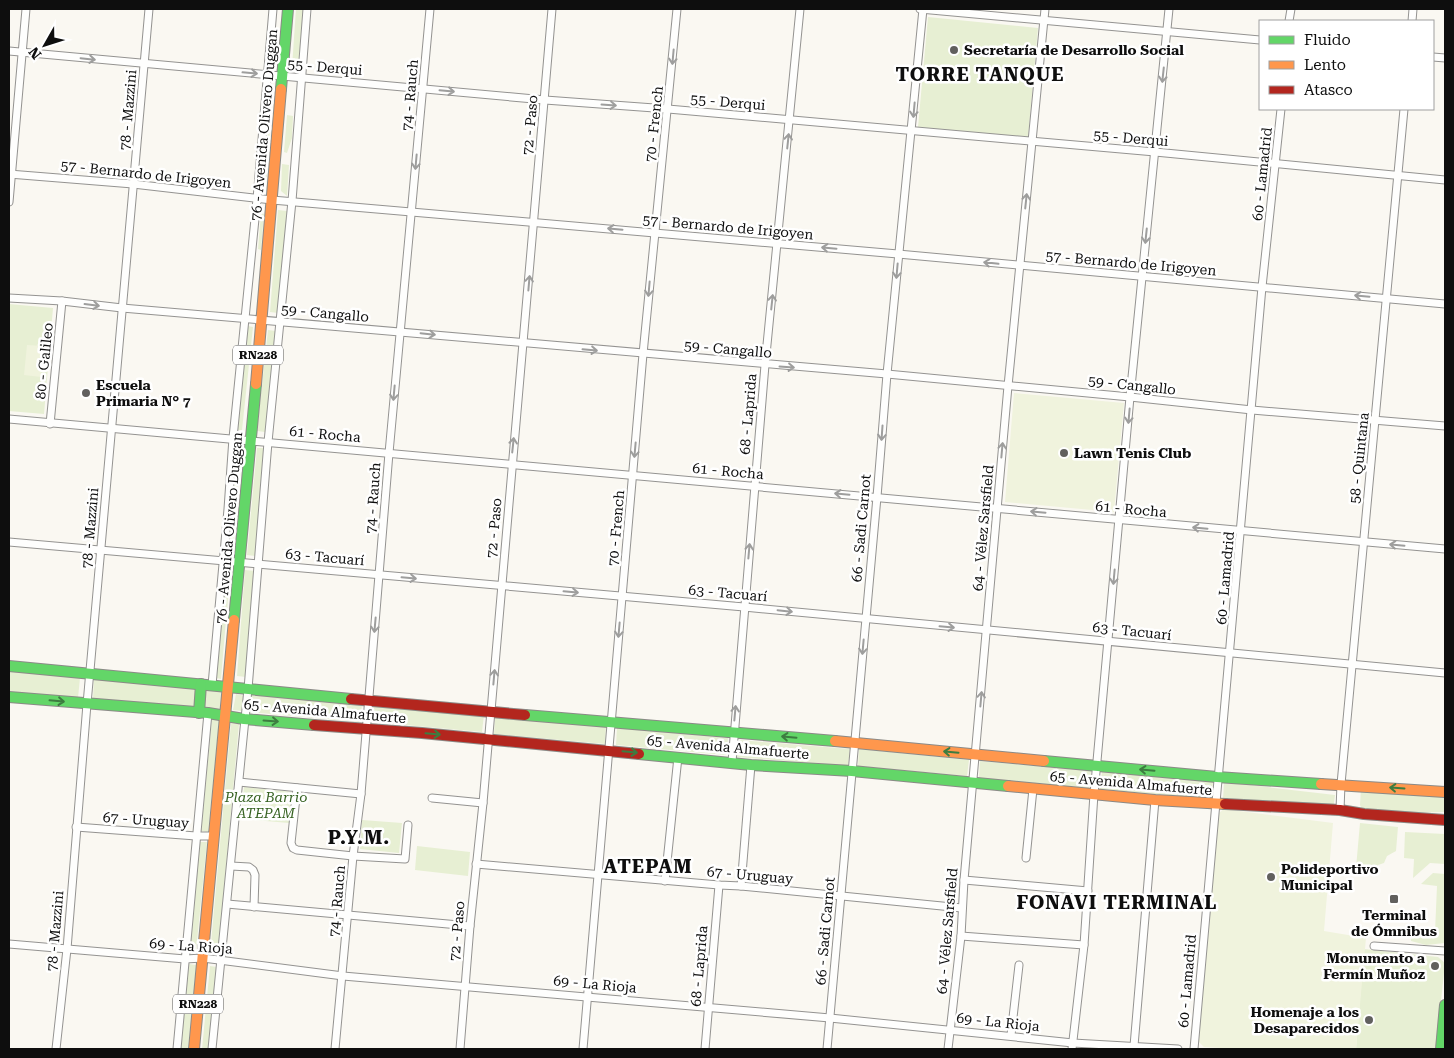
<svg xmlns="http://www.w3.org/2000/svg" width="1454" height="1058" font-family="'Roboto Serif',serif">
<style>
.green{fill:#e7efd3}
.pitch{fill:#f0f3dd}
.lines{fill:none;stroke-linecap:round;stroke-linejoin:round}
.street-casing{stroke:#949391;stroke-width:9}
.fast-casing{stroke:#8b8a87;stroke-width:12}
.slow-casing{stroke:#8b8a87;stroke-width:12}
.jam-casing{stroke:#8b8a87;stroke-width:12}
.street{stroke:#fefefd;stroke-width:7}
.fast{stroke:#63d668;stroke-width:10}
.slow{stroke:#ff974d;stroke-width:10}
.jam{stroke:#b3261e;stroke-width:10}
.oneway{stroke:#9e9e9d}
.oneway2{stroke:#3d7c40}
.poi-dot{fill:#61605e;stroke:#fff;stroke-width:2}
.labels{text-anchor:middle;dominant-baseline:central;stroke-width:5;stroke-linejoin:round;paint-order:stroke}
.shield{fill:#fff;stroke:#565656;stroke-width:1}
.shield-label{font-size:12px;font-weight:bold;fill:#0e0e0e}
.poi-label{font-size:14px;font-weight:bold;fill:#0e0e0e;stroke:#fff;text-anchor:start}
.street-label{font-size:14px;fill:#0e0e0e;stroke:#fff}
.park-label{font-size:14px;font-style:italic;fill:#366221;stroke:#fff}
.district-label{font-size:19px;font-weight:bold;letter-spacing:1px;fill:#0e0e0e;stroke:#fff}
</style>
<rect width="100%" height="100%" fill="#faf8f2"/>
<!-- green -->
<g class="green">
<path d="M296,9h8l-4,59 -8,-1z"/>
<path d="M928,17l110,11 -10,110 -110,-11z"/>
<path d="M269,87h4l-3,32h-3z"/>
<path d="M287,115l6,1 -1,22 -5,15 -3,-1z"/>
<path d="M265,127h5l-4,60h-5z"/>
<path d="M282,164l7,1 -2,31 -6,-5z"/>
<path d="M278,210l9,1 -9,102 -8,-1z"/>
<path d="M261,213l3,1 -3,36 -3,-1z"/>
<path d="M9,304l44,4 -9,106 -35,-3z"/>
<path d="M248,326l5,1 -11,103h-5z"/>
<path d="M268,330l8,1 -11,101 -8,-1z"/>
<path d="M236,444h5l-5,58h-5z"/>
<path d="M257,448h7l-9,108 -8,-1z"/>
<path d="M231,518h4l-3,37 -5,-1z"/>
<path d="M226,570h4l-3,42h-5z"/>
<path d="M245,570l10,1 -9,106 -9,-1z"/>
<path d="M222,620h4l-5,59 -5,-1z"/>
<path d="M9,671l71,7 -2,20 -69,-6z"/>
<path d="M94,678l103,10 -2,21 -102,-10z"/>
<path d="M206,689l15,2 -1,19 -16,-2z"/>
<path d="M236,694l9,2 -3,15 -9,-1z"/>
<path d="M251,695l111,10 -2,17 -111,-10z"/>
<path d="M373,705l111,10 -2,17 -110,-10z"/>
<path d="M495,717l111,10 -1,17 -111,-10z"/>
<path d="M212,719l7,1 -11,112 -7,-1z"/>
<path d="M231,723l8,1 -21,231 -8,-1z"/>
<path d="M617,728l111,10 -2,17 -110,-10z"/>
<path d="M739,740l111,9 -2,17 -111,-9z"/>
<path d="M859,749l110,11 -2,16 -109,-10z"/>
<path d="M980,761l111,10 -2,17 -110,-10z"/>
<path d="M1102,772l111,10 -2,17 -111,-10z"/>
<path d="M1224,782l111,13 -2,16 -110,-12z"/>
<path d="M244,787l48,5 -3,31 -48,-4z"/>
<path d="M1361,788l84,7v17l-81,2 -4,-9z"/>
<path d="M362,820l40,3 -3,30 -39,-4z"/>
<path d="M1360,823l38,4 -2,24 -9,5 -3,7 -6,2v7l-10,1 -6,-5h-6z"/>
<path d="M1405,832l40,2v30l-15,-1 -17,15 1,-19 -10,-1z"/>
<path d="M200,842h7l-11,109 -7,-1z"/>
<path d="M417,846l53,6 -2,24 -53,-6z"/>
<path d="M1433,873l12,1v69l-19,2 -15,-4 -1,-9h25l2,-46 -16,-2z"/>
<path d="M1364,949l74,8 7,6 -9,86h-80z"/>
<path d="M189,964l7,1 -8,84h-8z"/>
<path d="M210,966l7,1 -8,82h-7z"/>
</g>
<!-- pitch -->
<g class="pitch">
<path d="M27,345l16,1 -2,31 -17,-2z"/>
<path d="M1014,393l110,10 -10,109 -109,-10z"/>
<path d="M1224,809l109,14 -9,108 42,7 -10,111h-118l-34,-2 -6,-6 21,-228z"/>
</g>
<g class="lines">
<defs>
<g id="street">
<path d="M920,9l340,31"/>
<path d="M1289,21l2,-12"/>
<path d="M1412,21l1,-12"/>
<path d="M9,51l536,49 123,9 487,43 290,28"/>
<path d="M1433,57l12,1"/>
<path d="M9,174l124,10 139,16 626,54 547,50"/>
<path d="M9,202l17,-193"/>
<path d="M9,298l53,3 60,7 765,66 243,23 122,13 193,16"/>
<path d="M9,419l1436,130"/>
<path d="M50,424l12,-123"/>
<path d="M9,542l735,65 701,66"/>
<path d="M212,685l16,-176 5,-71 24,-239 16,-190"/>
<path d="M732,762l33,-397 35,-356"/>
<path d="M239,782l122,12"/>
<path d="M297,788l-6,55 2,5 4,2 56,6 52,3 3,-34"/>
<path d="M432,798l51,5"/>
<path d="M1340,810l1,-26 63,-675"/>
<path d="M76,827l120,9h17"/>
<path d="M1026,858l7,-69"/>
<path d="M476,864l243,21 22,1 221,22"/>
<path d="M231,866l18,1 4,3 2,5 -1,32"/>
<path d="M964,880l124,11"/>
<path d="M665,881l13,-124"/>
<path d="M741,886l10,-121"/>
<path d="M227,904l243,22"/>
<path d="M961,936l123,9"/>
<path d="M9,944l176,15 18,-1 140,18 487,42 243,25 105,6"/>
<path d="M1374,946l71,5"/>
<path d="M1011,1035l8,-70"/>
<path d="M1134,1046l21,-246"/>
<path d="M56,1049l11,-100 20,-245 62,-695"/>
<path d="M177,1049l31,-336"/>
<path d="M212,1049l36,-360 20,-247 24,-241 15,-192"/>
<path d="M335,1049l18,-193 8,-62 28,-341 41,-444"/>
<path d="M460,1049l10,-123 13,-123 69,-794"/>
<path d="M583,1049l60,-695 34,-345"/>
<path d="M705,1049l14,-164"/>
<path d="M827,1049l50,-552 10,-123 36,-365"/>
<path d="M948,1049l13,-113 3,-56 44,-494 37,-377"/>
<path d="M1072,1049l12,-104 10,-151 36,-397 39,-388"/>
<path d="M1194,1049l68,-762 19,-178"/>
</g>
<g id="fast">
<path d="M281,89l7,-80"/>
<path d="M234,620l22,-236"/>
<path d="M9,666l342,33"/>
<path d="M9,697l199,16 36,6 70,6"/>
<path d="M199,713l2,-29"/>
<path d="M525,715l310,26"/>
<path d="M639,754l112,11 101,6 156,15"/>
<path d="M1044,761l173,16 104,7"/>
<path d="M1441,1049l4,-44"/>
</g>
<g id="slow">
<path d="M256,384l25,-295"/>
<path d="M835,741l209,20"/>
<path d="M1321,784l124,8"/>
<path d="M1008,786l147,14 70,4"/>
<path d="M194,1049l40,-429"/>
</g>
<g id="jam">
<path d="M351,699l174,16"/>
<path d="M314,725l108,8 217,21"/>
<path d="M1225,804l115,6 24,4 81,6"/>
</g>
</defs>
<!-- street casing -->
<use href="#street" class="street-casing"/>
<!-- fast casing -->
<use href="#fast" class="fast-casing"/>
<!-- slow casing -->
<use href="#slow" class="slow-casing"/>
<!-- jam casing -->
<use href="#jam" class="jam-casing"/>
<!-- street -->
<use href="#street" class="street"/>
<!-- fast -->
<use href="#fast" class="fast"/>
<!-- slow -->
<use href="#slow" class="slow"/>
<!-- jam -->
<use href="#jam" class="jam"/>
</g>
<!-- one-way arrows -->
<defs><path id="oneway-shaft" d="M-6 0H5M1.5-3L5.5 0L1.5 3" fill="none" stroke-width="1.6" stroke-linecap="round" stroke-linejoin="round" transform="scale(1.25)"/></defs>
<g class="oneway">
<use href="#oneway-shaft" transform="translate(673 57) rotate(95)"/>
<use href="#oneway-shaft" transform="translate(88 59) rotate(6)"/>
<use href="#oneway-shaft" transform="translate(250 73) rotate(5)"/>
<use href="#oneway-shaft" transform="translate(1163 75) rotate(96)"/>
<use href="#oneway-shaft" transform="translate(447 91) rotate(5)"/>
<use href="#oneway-shaft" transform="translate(609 105) rotate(4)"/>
<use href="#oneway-shaft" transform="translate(914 110) rotate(95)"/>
<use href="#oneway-shaft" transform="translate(788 141) rotate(-84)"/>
<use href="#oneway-shaft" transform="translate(416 162) rotate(95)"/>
<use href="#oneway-shaft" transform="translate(1026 201) rotate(-84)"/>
<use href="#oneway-shaft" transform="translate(615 229) rotate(-175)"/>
<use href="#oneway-shaft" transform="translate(1146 236) rotate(96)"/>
<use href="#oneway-shaft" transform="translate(829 248) rotate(-175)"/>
<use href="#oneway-shaft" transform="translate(991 263) rotate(-174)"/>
<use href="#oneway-shaft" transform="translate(897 271) rotate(95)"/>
<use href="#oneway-shaft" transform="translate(529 283) rotate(-85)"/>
<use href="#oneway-shaft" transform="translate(649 289) rotate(95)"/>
<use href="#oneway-shaft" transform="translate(1362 296) rotate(-175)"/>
<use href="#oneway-shaft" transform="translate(772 302) rotate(-84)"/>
<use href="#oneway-shaft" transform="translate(92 305) rotate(7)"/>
<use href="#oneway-shaft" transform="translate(428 334) rotate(6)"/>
<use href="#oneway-shaft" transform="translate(590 350) rotate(5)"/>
<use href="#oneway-shaft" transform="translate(787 367) rotate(4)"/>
<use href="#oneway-shaft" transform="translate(394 393) rotate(95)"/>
<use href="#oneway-shaft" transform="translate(1129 416) rotate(95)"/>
<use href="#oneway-shaft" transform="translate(882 433) rotate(94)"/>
<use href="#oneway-shaft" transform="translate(513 445) rotate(-84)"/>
<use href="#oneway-shaft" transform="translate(635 450) rotate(95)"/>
<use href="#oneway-shaft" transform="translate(1002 450) rotate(-85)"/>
<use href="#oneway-shaft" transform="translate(842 494) rotate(-175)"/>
<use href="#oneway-shaft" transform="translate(1038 512) rotate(-175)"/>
<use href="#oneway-shaft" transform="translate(1200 528) rotate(-175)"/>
<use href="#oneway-shaft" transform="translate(1397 545) rotate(-175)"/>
<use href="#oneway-shaft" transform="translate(749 551) rotate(-85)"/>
<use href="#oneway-shaft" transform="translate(1114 577) rotate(95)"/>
<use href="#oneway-shaft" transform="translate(409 578) rotate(5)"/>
<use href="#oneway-shaft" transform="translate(571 592) rotate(5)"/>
<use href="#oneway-shaft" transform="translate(785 611) rotate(6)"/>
<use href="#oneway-shaft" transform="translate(375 625) rotate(95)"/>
<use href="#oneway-shaft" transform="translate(947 627) rotate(5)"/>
<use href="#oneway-shaft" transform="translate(619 630) rotate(95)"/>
<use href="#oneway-shaft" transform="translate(863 647) rotate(95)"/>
<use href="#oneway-shaft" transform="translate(494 677) rotate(-85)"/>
<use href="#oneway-shaft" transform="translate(981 699) rotate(-85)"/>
<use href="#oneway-shaft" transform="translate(735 713) rotate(-85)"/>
</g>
<g class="oneway2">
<use href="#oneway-shaft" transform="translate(57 701) rotate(5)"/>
<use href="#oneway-shaft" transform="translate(271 721) rotate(4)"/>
<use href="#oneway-shaft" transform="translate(433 734) rotate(5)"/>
<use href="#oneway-shaft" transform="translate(789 737) rotate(-175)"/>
<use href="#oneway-shaft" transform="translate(630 752) rotate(5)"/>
<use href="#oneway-shaft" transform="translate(951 752) rotate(-175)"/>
<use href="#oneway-shaft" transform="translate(1147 770) rotate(-175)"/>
<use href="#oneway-shaft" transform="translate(1397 788) rotate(-176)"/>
</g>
<!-- markers -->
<g class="poi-dot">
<circle cx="954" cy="50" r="5"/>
<circle cx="86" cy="393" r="5"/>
<circle cx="1064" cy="453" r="5"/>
<circle cx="1271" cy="877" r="5"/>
<rect x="1389" y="894" width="10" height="10" rx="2.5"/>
<circle cx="1435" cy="966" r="5"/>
<circle cx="1369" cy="1020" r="5"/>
</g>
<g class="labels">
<!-- shield labels -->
<g class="shield">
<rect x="233" y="345.5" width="50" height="19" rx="4"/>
<rect x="173" y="994.5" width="50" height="19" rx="4"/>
</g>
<g class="shield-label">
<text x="258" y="355">RN228</text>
<text x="198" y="1004">RN228</text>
</g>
<!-- poi labels -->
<g class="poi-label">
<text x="964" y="50">Secretaría de Desarrollo Social</text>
<text x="96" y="385">Escuela<tspan x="96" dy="16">Primaria N° 7</tspan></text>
<text x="1074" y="453">Lawn Tenis Club</text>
<text x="1281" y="869">Polideportivo<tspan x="1281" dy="16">Municipal</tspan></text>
<text x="1394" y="915" text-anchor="middle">Terminal<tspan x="1394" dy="16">de Ómnibus</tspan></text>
<text x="1425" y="958" text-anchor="end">Monumento a<tspan x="1425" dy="16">Fermín Muñoz</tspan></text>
<text x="1359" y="1012" text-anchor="end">Homenaje a los<tspan x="1359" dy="16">Desaparecidos</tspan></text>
</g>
<!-- street labels -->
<g class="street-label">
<text transform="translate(325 67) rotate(5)">55 - Derqui</text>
<text transform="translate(410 95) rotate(-85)">74 - Rauch</text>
<text transform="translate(728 102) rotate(5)">55 - Derqui</text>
<text transform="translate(128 110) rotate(-85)">78 - Mazzini</text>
<text transform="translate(654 124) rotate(-84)">70 - French</text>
<text transform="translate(264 125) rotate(-85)">76 - Avenida Olivero Duggan</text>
<text transform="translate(530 125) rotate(-85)">72 - Paso</text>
<text transform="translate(1131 138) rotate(5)">55 - Derqui</text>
<text transform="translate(146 174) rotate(6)">57 - Bernardo de Irigoyen</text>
<text transform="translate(1262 174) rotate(-84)">60 - Lamadrid</text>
<text transform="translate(728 227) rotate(5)">57 - Bernardo de Irigoyen</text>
<text transform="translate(1131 263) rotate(5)">57 - Bernardo de Irigoyen</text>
<text transform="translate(325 313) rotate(5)">59 - Cangallo</text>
<text transform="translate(728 349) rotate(5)">59 - Cangallo</text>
<text transform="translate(44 361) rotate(-84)">80 - Galileo</text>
<text transform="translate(1132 385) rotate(6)">59 - Cangallo</text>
<text transform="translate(748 414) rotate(-85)">68 - Laprida</text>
<text transform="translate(325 434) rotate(5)">61 - Rocha</text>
<text transform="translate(1359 458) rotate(-84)">58 - Quintana</text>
<text transform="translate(728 471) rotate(5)">61 - Rocha</text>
<text transform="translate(373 498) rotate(-86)">74 - Rauch</text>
<text transform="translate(1131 509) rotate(5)">61 - Rocha</text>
<text transform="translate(90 528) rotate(-85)">78 - Mazzini</text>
<text transform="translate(229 528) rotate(-85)">76 - Avenida Olivero Duggan</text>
<text transform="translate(494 528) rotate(-85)">72 - Paso</text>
<text transform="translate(616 528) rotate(-85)">70 - French</text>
<text transform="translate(861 528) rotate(-85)">66 - Sadi Carnot</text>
<text transform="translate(983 528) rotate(-85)">64 - Vélez Sarsfield</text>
<text transform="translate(325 557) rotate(5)">63 - Tacuarí</text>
<text transform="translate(1225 578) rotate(-85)">60 - Lamadrid</text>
<text transform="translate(728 593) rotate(5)">63 - Tacuarí</text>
<text transform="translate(1132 631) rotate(6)">63 - Tacuarí</text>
<text transform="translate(325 711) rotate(5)">65 - Avenida Almafuerte</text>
<text transform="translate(728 747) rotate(5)">65 - Avenida Almafuerte</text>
<text transform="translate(1131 783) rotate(5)">65 - Avenida Almafuerte</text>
<text transform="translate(146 820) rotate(4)">67 - Uruguay</text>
<text transform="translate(750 875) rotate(5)">67 - Uruguay</text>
<text transform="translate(337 901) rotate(-85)">74 - Rauch</text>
<text transform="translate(55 931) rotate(-85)">78 - Mazzini</text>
<text transform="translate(457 931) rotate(-85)">72 - Paso</text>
<text transform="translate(825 931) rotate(-85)">66 - Sadi Carnot</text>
<text transform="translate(947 931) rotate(-85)">64 - Vélez Sarsfield</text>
<text transform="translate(191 946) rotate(4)">69 - La Rioja</text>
<text transform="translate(699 966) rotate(-85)">68 - Laprida</text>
<text transform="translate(1187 981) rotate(-85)">60 - Lamadrid</text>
<text transform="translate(595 984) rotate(5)">69 - La Rioja</text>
<text transform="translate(998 1022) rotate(6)">69 - La Rioja</text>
</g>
<!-- park labels -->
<g class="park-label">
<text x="266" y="797">Plaza Barrio<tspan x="266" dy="16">ATEPAM</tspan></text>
</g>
<!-- district labels -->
<g class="district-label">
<text x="980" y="74">TORRE TANQUE</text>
<text x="359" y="837">P.Y.M.</text>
<text x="648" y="866">ATEPAM</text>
<text x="1117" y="902">FONAVI TERMINAL</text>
</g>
</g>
<!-- border -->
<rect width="1454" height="1058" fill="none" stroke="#0e0e0e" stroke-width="20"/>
<!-- legend -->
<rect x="1259" y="20" width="175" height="90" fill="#ffffff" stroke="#9f9f9f"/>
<rect x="1269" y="36" width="25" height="8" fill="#63d668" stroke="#9f9f9f"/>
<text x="1304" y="45" font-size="15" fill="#0e0e0e">Fluido</text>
<rect x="1269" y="61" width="25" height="8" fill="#ff974d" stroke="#9f9f9f"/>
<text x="1304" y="70" font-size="15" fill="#0e0e0e">Lento</text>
<rect x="1269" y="86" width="25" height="8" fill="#b3261e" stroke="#9f9f9f"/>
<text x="1304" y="95" font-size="15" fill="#0e0e0e">Atasco</text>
<!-- north arrow -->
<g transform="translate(45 45) rotate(231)" stroke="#ffffff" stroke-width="4" paint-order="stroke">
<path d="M0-4L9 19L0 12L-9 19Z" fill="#0e0e0e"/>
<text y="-8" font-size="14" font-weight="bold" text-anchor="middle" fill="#0e0e0e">N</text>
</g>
</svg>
